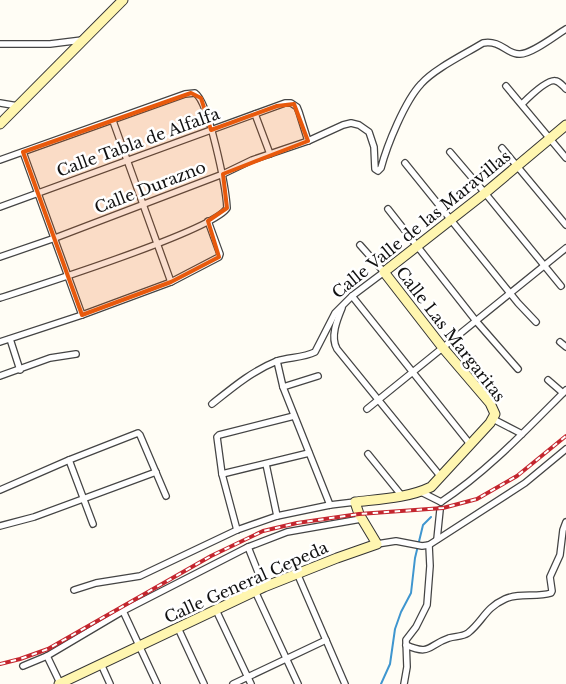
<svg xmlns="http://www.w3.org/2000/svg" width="566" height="684" font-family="'Libre Baskerville',serif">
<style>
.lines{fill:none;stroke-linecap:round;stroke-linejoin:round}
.stream{stroke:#3f96cf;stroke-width:2}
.street-casing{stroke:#444;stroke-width:8}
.secondary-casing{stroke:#333;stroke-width:11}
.street{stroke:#fff;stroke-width:5.5}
.secondary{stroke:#fff6b0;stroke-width:9}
.rail-casing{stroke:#c4262e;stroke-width:4}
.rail{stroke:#fff;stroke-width:2;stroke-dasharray:5.5;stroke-linecap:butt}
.marked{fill:#e8590c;fill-opacity:0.2;stroke:#e8590c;stroke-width:4;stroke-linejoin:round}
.labels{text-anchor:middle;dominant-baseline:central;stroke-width:5;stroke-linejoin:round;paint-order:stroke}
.street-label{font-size:16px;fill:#111;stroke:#fff}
</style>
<rect width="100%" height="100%" fill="#fffdf5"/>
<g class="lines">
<!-- stream -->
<path class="stream" d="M381,684l9,-20 5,-35 6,-17 10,-19 4,-35 8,-33 8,-8"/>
<defs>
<g id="street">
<path d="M0,44h50l32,-4"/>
<path d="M506,86l60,72"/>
<path d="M0,103l18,3"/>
<path d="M522,104c6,-6 26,-26 34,-23 4,1 7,5 10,8"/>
<path d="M255,114l15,40"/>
<path d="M113,121l58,161"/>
<path d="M502,148l64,77"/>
<path d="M23,152l59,163"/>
<path d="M450,152l35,41 76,93"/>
<path d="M0,160l185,-66 10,-1c14,9 31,95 32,115 -12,22 -193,79 -227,90"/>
<path d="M405,163l113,140 18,19"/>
<path d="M0,207l285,-104h6l6,4 2,5 9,29"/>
<path d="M388,209l88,112 42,48"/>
<path d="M0,257l55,-19 168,-64 29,-14 56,-19 35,-16 8,-2 8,2 10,7 5,15 1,22 3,2 3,-3c6,-23 24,-67 40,-84 13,-15 44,-30 62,-41 19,-3 24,12 37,11 12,0 36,-19 46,-25"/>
<path d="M352,296l118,148"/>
<path d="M342,308c-5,12 -12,29 -5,41l104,128"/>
<path d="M10,339l10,31"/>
<path d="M0,342l82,-27 89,-33 48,-25 1,-3 -12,-33"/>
<path d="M560,342l6,5"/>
<path d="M277,361l6,26 47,118"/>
<path d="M0,376l50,-18 26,-4"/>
<path d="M548,380l15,13"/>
<path d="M283,387l35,-11"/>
<path d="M212,404c20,-16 40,-33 65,-43 12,-4 26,-3 38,-9l20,-39 17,-17 32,-24 -24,-27"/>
<path d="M367,409l199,-161"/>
<path d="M493,419l29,15"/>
<path d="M368,454l34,42"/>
<path d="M69,460l24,64"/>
<path d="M266,464l11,52"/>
<path d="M222,474l87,-21"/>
<path d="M0,490l69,-30 69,-27 2,2 26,61"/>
<path d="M421,492l20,10"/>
<path d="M441,502c47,-31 86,-73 125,-112"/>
<path d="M0,526l34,-9 122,-45"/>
<path d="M237,530l-15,-56 -5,-37 2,-2 75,-19"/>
<path d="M437,539l3,-29"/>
<path d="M377,544l19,-3 26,5 7,-1 96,-62 41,-34"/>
<path d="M248,547l16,40"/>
<path d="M297,573l48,111"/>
<path d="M74,590l22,-7 44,-7 97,-46 40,-14 53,-11 25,-3"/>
<path d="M255,591l43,93"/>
<path d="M216,610l35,74"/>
<path d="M123,611l34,73"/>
<path d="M178,628l26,56"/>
<path d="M406,645c25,11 22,0 43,-7 7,-2 13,-1 19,-5 15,-12 17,-25 37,-34 15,-7 31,-1 46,-6l1,-2 -2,-14 10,-22 3,-25 3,-8"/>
<path d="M47,656l13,27"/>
<path d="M101,664l9,20"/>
<path d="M23,666l24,-10 76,-45 125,-64 39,-15 74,-13"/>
<path d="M233,684l93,-44"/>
<path d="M404,684l3,-17 -1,-27 10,-13 11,-22 3,-39 -1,-21"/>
</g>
<g id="secondary">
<path d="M0,124l123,-124"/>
<path d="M59,684l205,-97 73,-29 40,-14 -18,-30 -4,-12c26,-3 53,-4 76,-15l59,-64 5,-9 -5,-11 -47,-55 -59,-76 101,-79 81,-68"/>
</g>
</defs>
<!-- street casing -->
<use href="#street" class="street-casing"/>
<!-- secondary casing -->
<use href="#secondary" class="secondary-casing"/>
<!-- street -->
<use href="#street" class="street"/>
<!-- secondary -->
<use href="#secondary" class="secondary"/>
<defs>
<path id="rail" d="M0,664l20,-5 28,-10 163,-93 52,-25 34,-8 62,-9 84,-6 34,-9 40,-23 49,-40"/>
</defs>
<!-- rail casing -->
<use href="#rail" class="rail-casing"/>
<!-- rail -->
<use href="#rail" class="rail"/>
</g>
<!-- marked area -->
<path class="marked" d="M191,93l10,5 10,32 66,-24 17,-2 14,37 -85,33 4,34 -19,13 11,36 -48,25 -89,33 -59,-163z"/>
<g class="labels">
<!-- street labels -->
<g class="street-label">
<text transform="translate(138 142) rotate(-20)">Calle Tabla de Alfalfa</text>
<text transform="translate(150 187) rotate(-21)">Calle Durazno</text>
<text transform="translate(421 224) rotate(-39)">Calle Valle de las Maravillas</text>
<text transform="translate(451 334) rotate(52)">Calle Las Margaritas</text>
<text transform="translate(246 582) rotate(-24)">Calle General Cepeda</text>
</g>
</g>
</svg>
